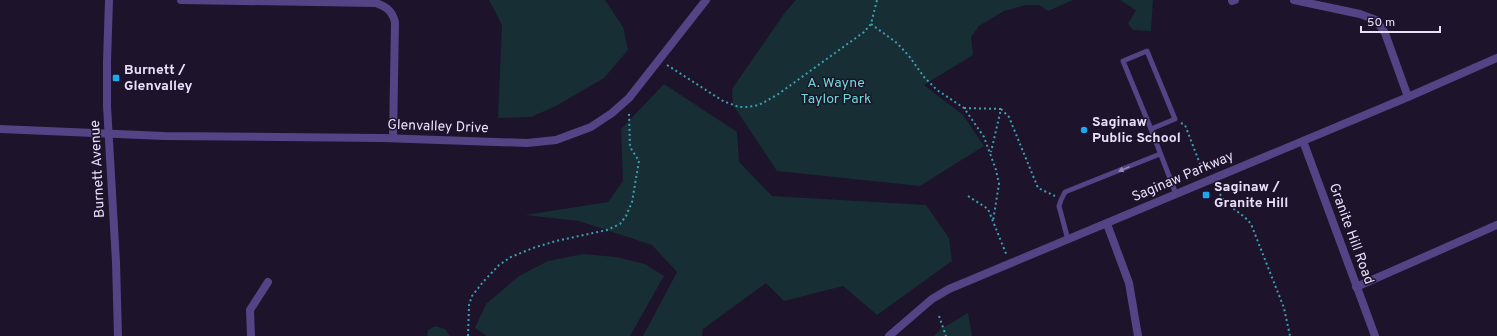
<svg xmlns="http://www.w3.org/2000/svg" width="1497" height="336" font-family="Overpass,sans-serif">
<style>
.green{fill:#172e34}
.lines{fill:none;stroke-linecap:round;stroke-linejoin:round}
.path{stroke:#3ba0b4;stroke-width:2;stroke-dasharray:2 3;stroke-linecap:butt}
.service{stroke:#544385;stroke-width:5}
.minor{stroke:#544385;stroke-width:8}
.tertiary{stroke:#544385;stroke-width:8}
.oneway{fill:#9789bb}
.poi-dot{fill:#1ba8ed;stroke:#1d132a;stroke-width:1.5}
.labels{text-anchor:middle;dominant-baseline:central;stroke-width:3;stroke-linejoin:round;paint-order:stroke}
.poi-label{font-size:14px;font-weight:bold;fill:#e9dffc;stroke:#1d132a;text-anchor:start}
.park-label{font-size:14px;fill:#70d8d6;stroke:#1d132a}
.street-label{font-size:14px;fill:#e9dffc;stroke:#1d132a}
</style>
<rect width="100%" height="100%" fill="#1d132a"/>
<!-- green -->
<g class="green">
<path d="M489,0h116l18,27 5,23 -24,28 -48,28 -25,11 -33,1 4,-93z"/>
<path d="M796,0h277l-25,11 -9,-6h-13l-22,6 -25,15 -8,11 2,18 -49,30 39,30 21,31 -64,40 -143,-15 -44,-66 -1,-16 54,-78z"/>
<path d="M1120,0h33l-2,31 -18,-1 -5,-6 8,-14z"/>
<path d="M664,84l73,48 2,30 33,34 154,9 23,33 3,23 -75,54 -34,-29 -59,15 -18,-18 -63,46 -1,7h-59l34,-64 -25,-27 -73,-24 -54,-6 83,-13 15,-21 -2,-52z"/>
<path d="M583,254l33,3 29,7 19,12 -34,60h-143l-12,-8 11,-24 33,-28 29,-15z"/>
<path d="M968,313l4,23h-38l7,-7z"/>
<path d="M435,326l10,3 5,7h-23l1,-6z"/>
</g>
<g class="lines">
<!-- path -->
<g class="path">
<path d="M871,24l26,19 12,13 15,21 13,13 27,18 20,29 12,33 3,14 -6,37"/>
<path d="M667,65l56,36 16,6h9l11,-2 18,-10 87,-63 7,-8 6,-24"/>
<path d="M964,108l37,1 -10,43"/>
<path d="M1001,109l8,8 29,71 17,8"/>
<path d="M1181,123l4,2 15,39"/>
<path d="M1220,194c7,14 21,17 31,30l33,84 6,28"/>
<path d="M968,196l20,13 19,47"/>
<path d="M939,316l7,20"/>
<path d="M468,336l1,-31 3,-9 11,-14 16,-17 12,-8 22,-9 23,-7 51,-11 13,-6 6,-8 6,-14 7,-41 -9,-14 -1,-34"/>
</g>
<!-- service -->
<g class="service">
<path d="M1147,51l28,68 -24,10 -28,-68z"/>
<path d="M1151,129l25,65"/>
<path d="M1068,240l-9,-34 2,-6 4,-8 95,-38"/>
</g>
<!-- minor -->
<g class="minor">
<path d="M181,0l195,3c11,4 16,8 19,19l-2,116"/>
<path d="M1294,0l66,14 16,6 9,13 23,64"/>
<path d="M1232,1l3,-1"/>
<path d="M0,129l164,7 218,2 145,5 29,-3 35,-13 21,-14 17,-15 77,-98"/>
<path d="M1303,141l72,195"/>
<path d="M1107,224l22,59 9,53"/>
<path d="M1356,287l141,-62"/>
<path d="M251,336l-1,-26 18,-28"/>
</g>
<!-- tertiary -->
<g class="tertiary">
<path d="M109,0l-2,61v45l9,156 2,74"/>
<path d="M889,336l43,-37 17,-10 459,-192 89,-39"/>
</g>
</g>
<!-- one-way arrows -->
<defs><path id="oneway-solid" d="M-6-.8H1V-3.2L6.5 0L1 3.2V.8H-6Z"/></defs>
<use class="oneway" href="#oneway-solid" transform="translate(1124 169) rotate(158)"/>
<!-- markers -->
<g class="poi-dot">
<rect x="112" y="74" width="8" height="8" rx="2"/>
<circle cx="1084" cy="130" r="4"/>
<rect x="1202" y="191" width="8" height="8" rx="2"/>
</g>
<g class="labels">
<!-- poi labels -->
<g class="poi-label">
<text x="124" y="70">Burnett /<tspan x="124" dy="16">Glenvalley</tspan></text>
<text x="1092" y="122">Saginaw<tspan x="1092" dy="16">Public School</tspan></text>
<text x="1214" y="187">Saginaw /<tspan x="1214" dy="16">Granite Hill</tspan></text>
</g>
<!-- park labels -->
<g class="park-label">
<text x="836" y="83">A. Wayne<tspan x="836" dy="16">Taylor Park</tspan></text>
</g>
<!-- street labels -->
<g class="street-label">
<text transform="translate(438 127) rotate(2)">Glenvalley Drive</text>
<text transform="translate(98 169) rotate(-93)">Burnett Avenue</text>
<text transform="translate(1183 177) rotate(-23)">Saginaw Parkway</text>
<text transform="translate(1351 234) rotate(70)">Granite Hill Road</text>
</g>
</g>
<!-- scale -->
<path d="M1361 26v6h79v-6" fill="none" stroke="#e9dffc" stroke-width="2"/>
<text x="1367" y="26" font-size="12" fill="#e9dffc" stroke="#1d132a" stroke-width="3" paint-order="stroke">50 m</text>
</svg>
